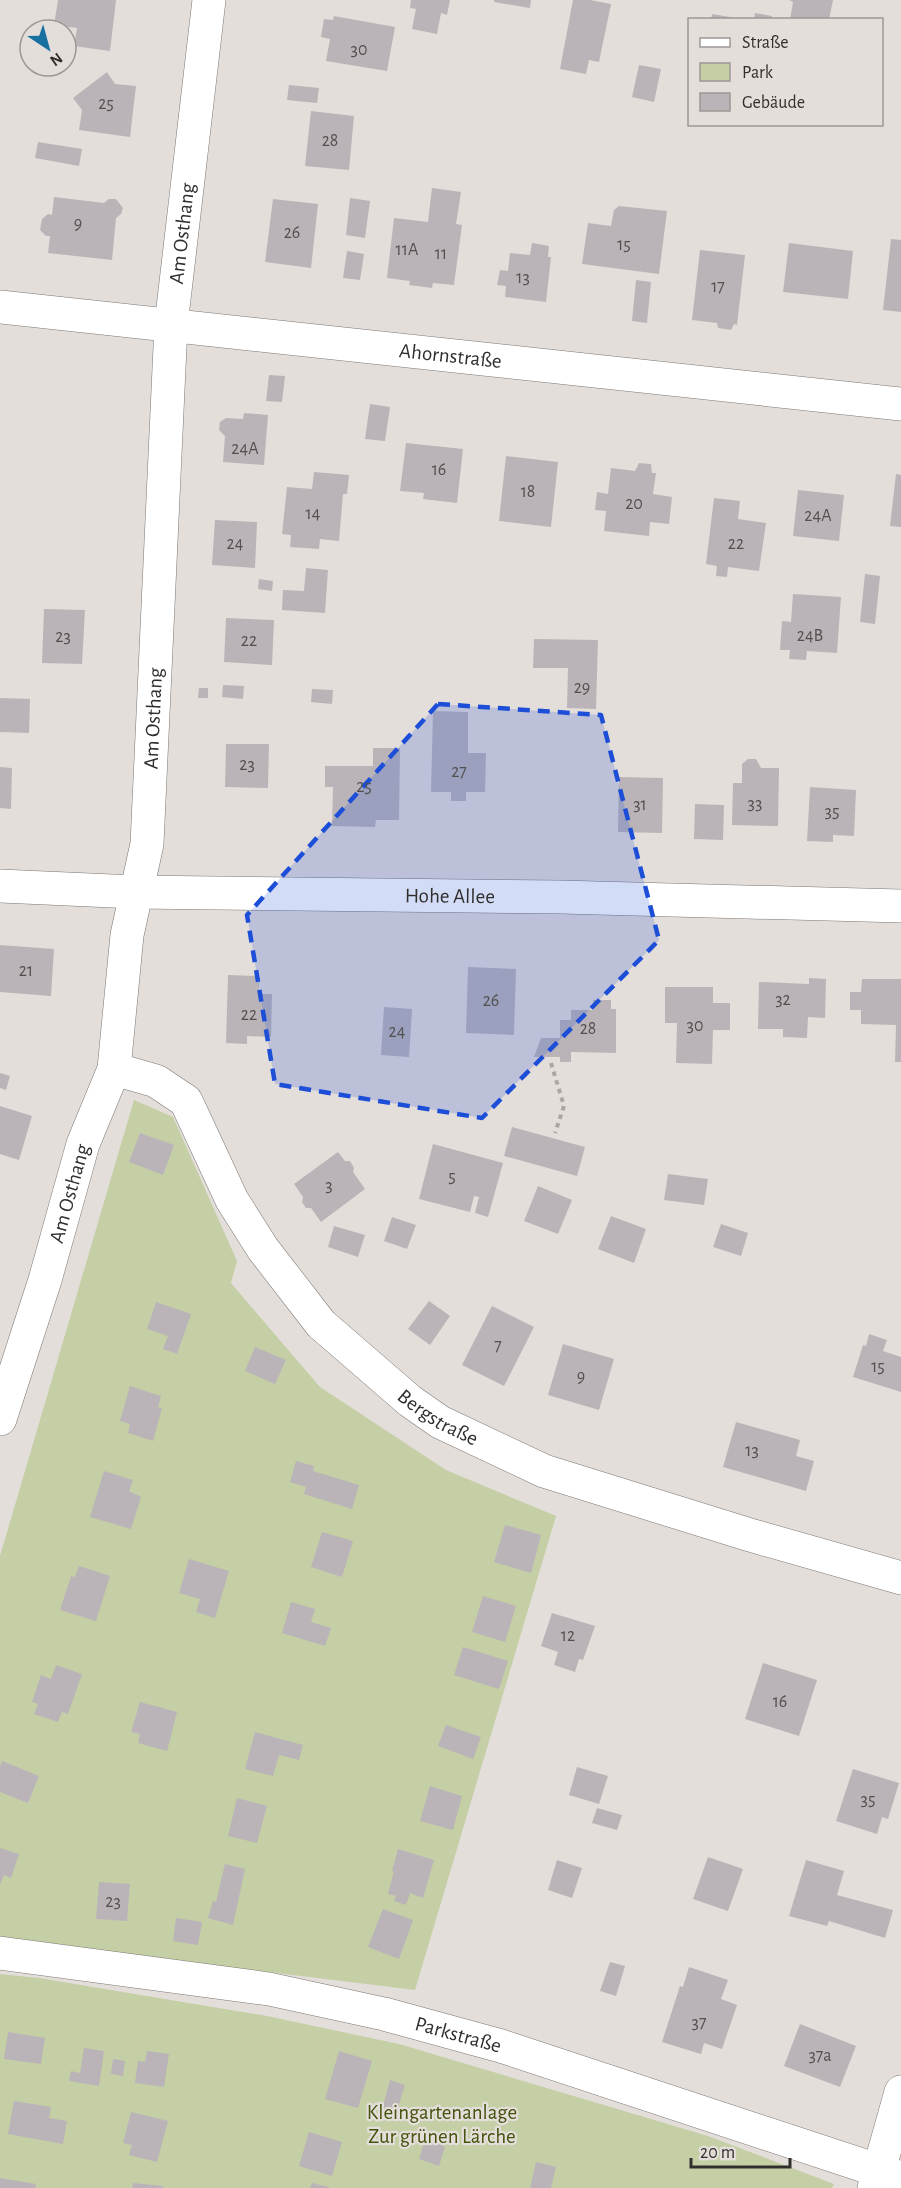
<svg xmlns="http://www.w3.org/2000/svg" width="901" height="2188" font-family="'Alegreya Sans',sans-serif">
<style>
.green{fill:#c4cfa6}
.building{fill:#bab4b8}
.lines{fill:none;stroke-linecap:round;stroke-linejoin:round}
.minor-casing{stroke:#7c7773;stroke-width:34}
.tertiary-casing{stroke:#7c7773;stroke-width:34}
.path{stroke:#aba6a3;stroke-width:4;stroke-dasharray:4.5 4.5;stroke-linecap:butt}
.minor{stroke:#fff;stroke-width:33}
.tertiary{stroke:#fff;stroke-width:33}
.marked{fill:#1d4ed8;fill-opacity:0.2;stroke:#1d4ed8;stroke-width:4.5;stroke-dasharray:12 8;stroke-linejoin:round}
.labels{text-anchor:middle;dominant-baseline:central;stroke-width:4.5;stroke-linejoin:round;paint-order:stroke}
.number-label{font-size:18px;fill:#535050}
.street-label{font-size:21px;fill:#312f2e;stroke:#e4deda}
.park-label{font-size:21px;fill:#47530d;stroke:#e4deda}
</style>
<rect width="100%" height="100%" fill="#e4deda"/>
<!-- green -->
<g class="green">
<path d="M134,1100l39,17 64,144 -6,22 89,104 126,83 110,46 -141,474 -415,-51v-383z"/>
<path d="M0,1974l39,4 228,38 132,28 309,92 126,48 -2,4h-832z"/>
</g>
<!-- building -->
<g class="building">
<path d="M58,0h58l-6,51 -36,-5 3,-18 -23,-3z"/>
<path d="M411,0h39l-3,15 -6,-2 -4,21 -25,-5 4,-20 -6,-1z"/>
<path d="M494,0h37l-1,8 -36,-6z"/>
<path d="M573,0h17l21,4 -12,58 -10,-2 -3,14 -26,-5z"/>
<path d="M789,0h44l-4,20h-39l3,-18z"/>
<path d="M755,13l17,3v4h-18z"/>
<path d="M712,14l24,4 -1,2h-24z"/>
<path d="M334,16l61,11 -8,44 -61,-10 4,-22 -9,-2 3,-18 9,1z"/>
<path d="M639,65l22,4 -7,33 -22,-5z"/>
<path d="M107,72l8,12 21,2 -6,51 -51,-7 3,-20 -9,-12z"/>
<path d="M289,85l30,3 -2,15 -30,-3z"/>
<path d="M311,111l43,5 -5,54 -44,-4z"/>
<path d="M38,142l44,7 -3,17 -44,-8z"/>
<path d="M432,188l29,4 -5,32 6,1 -8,60 -21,-2 -1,5 -23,-3 1,-4 -23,-3 7,-60 34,4z"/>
<path d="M54,197l50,6 5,-4h7l7,9 -2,6 -5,4 -4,42 -64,-7 2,-17h-4l-6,-6 2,-11 6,-5 4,1z"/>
<path d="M350,198l20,3 -5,37 -19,-3z"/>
<path d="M273,199l45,5 -7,64 -46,-6z"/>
<path d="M619,206l48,5 -8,63 -77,-10 6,-41 23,3 3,-16z"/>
<path d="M891,239l10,1v72l-18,-2z"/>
<path d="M532,243l17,3 -1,11h3l-5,45 -41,-5 1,-11 -9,-1 3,-15 8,1 2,-18 20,2z"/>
<path d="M789,243l64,8 -5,48 -65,-7z"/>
<path d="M700,250l45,5 -8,70 -3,-1 -3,6 -13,-2 -1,-5 -25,-3z"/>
<path d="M347,251l17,3 -4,26 -17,-2z"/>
<path d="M636,280l15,2 -4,41 -15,-2z"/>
<path d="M269,375l16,1 -3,26 -16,-1z"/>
<path d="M370,404l20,3 -5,34 -20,-2z"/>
<path d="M244,413l24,2 -4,50 -41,-3 2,-26 -6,-6 1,-8 6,-4 17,1z"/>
<path d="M406,443l57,6 -6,54 -34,-4 1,-6 -24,-2z"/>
<path d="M506,456l52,6 -7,65 -52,-6z"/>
<path d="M639,463l12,1 1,9h4l-3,21 19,3 -3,27 -19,-2 -1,14 -45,-5 2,-20 -11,-1 2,-18 11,2 3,-26 24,3z"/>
<path d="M314,472l35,3 -2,19h-4l-4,47 -19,-2 -1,10 -29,-2 1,-12 -9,-1 5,-47 25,2z"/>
<path d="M896,474l5,1v52l-11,-1z"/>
<path d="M798,490l46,5 -5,46 -46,-5z"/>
<path d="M714,498l26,3 -2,18 28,4 -7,48 -31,-4 -1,10 -11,-1 1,-10 -11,-2z"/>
<path d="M215,520l42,2 -2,46 -43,-3z"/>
<path d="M306,568l22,2 -3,43 -43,-3 1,-20 21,1z"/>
<path d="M865,574l15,2 -5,48 -15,-2z"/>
<path d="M259,579l14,2 -1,10 -14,-2z"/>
<path d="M793,594l48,3 -4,56 -30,-2 -1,9 -17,-1 1,-9h-10l2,-29 9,1z"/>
<path d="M44,609l41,1 -3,54 -40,-1z"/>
<path d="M226,618l48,2 -2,45 -48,-3z"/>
<path d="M534,639l64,1 -2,69 -29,-1 1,-40h-35z"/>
<path d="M223,685l21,1 -1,13 -21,-2z"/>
<path d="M199,688h9v10h-10z"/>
<path d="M312,689l21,1 -1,14 -21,-2z"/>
<path d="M0,698l30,1 -1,34 -29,-1z"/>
<path d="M433,711l35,1v41h18l-1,39h-19v9h-15v-9h-20z"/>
<path d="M226,744h43l-1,44 -43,-1z"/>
<path d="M373,748h27l-1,72h-23l-1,7 -43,-1 1,-39h-8v-21h48z"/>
<path d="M748,759h8l5,9h18l-1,58 -46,-1 1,-42h9v-19z"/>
<path d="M0,767l12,1 -1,41 -11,-1z"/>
<path d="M619,777l44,1 -1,55 -44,-1z"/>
<path d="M810,787l46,3 -2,46 -21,-1v7l-26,-1z"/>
<path d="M695,804l29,1 -1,35 -29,-1z"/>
<path d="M0,945l54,4 -3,47 -51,-4z"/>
<path d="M468,967l48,2 -2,66 -48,-2z"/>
<path d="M228,975l31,1v18h13l-1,43 -24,-1v8l-21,-1z"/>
<path d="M809,978l17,1 -1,39 -17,-1 -1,21 -24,-1v-8h-25l1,-47 50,2z"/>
<path d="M862,979h39v83h-6l1,-37 -35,-1v-14h-11v-18h11z"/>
<path d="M665,987h48v16h17v27h-17l-1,34 -36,-1 1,-40h-12z"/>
<path d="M593,1000h18v9h5v44l-45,-1v10h-11v-5h-26l7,-19h19v-18h11v-10h22z"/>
<path d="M384,1007l28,2 -3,48 -28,-2z"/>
<path d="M0,1073l10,3 -4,14 -6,-2z"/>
<path d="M0,1106l32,10 -13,44 -19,-6z"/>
<path d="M512,1127l73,20 -8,29 -73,-20z"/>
<path d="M140,1133l34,12 -11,30 -34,-13z"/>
<path d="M433,1144l70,19 -15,54 -13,-4 4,-16 -5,-1 -4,16 -51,-13z"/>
<path d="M338,1152l7,9h5l4,7 -1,4 12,17 -44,33 -10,-14h-5l-4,-6 1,-5 -9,-13z"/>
<path d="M668,1174l40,5 -4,26 -40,-5z"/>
<path d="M538,1186l34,14 -14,34 -34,-13z"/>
<path d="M611,1216l35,13 -12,34 -36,-14z"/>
<path d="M392,1217l24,8 -9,24 -23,-8z"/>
<path d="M721,1224l27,9 -7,23 -28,-9z"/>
<path d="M334,1226l31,9 -7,22 -30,-10z"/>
<path d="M429,1301l21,15 -20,29 -22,-16z"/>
<path d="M156,1302l35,12 -14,40 -14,-5 5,-13 -21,-7z"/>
<path d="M492,1306l42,21 -30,59 -42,-21z"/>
<path d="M869,1334l18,6 -4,11 18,6v35l-48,-15 10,-32 3,1z"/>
<path d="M563,1344l51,15 -15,51 -51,-15z"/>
<path d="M255,1347l31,13 -11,24 -30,-13z"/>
<path d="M130,1386l31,10 -3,11 4,1 -9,33 -25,-8 2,-9 -10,-3z"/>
<path d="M736,1422l64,18 -4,16 18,5 -8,30 -83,-24z"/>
<path d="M296,1461l18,5 -1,5 46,14 -7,24 -48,-15 2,-7 -16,-5z"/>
<path d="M104,1471l29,9 -4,11 12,6 -10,32 -41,-12z"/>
<path d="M505,1525l36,10 -10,38 -37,-11z"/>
<path d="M322,1532l31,9 -11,36 -31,-10z"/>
<path d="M189,1559l40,12 -14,47 -19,-6 4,-13 -21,-6z"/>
<path d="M79,1566l31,10 -14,45 -36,-11 11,-34 4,1z"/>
<path d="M483,1596l33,10 -11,36 -33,-10z"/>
<path d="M291,1602l24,7 -4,13 20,6 -6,18 -43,-13z"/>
<path d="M552,1613l43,13 -12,34 -4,-1 -4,13 -21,-7 4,-13 -17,-6z"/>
<path d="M463,1647l45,14 -9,28 -45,-14z"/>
<path d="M763,1663l54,17 -18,56 -54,-17z"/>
<path d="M56,1665l26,9 -14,40 -6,-2 -4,10 -24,-8 4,-10 -6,-2 9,-27 10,4z"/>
<path d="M140,1702l37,10 -10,39 -29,-8 2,-9 -9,-2z"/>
<path d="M446,1725l35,12 -8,22 -35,-13z"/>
<path d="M255,1732l48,13 -4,15 -20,-5 -6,21 -28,-7z"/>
<path d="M2,1761l37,15 -11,27 -28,-11v-25z"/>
<path d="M577,1767l31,9 -9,28 -30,-9z"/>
<path d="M853,1769l46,14 -11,36 -6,-2 -5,17 -41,-13z"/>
<path d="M430,1786l32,10 -9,34 -33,-9z"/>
<path d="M237,1798l30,8 -10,37 -29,-7z"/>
<path d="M597,1808l25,7 -5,15 -25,-7z"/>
<path d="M0,1848l19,6 -8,24 -7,-3 -4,10z"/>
<path d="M398,1849l36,11 -11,38 -13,-5 -4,12 -12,-4 2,-5 -8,-2 6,-23h-2z"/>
<path d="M708,1857l35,12 -15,42 -35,-12z"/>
<path d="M557,1860l25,8 -10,30 -24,-8z"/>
<path d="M806,1860l38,11 -7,24 56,15 -8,28 -56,-17 -2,5 -38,-10z"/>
<path d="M225,1864l20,5 -12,56 -25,-7 5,-17 3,1z"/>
<path d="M99,1882l31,2 -3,37 -31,-2z"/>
<path d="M383,1909l30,11 -14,39 -31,-12z"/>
<path d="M176,1918l26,4 -4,23 -25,-4z"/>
<path d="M610,1962l15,4 -9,30 -16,-5z"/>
<path d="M689,1967l39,13 -7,19 16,6 -15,44 -18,-6 -3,11 -39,-12 18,-56 3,1z"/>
<path d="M800,2024l56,22 -16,41 -56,-21z"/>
<path d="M8,2032l37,6 -4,26 -37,-5z"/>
<path d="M84,2048l20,3 -5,35 -30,-5 2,-10 9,2z"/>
<path d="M147,2051l22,3 -5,33 -29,-4 3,-22 7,1z"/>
<path d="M339,2051l33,10 -14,47 -33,-9z"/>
<path d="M113,2059l12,2 -2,15 -12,-2z"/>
<path d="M390,2080l15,5 -9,29 -14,-4z"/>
<path d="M14,2101l37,6 -2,11 18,3 -4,23 -55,-10z"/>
<path d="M131,2112l37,9 -11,41 -28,-7 3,-10 -9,-2z"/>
<path d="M428,2131l18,5 -3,10 2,1 -6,19 -20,-7z"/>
<path d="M309,2132l33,10 -10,34 -33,-10z"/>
<path d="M536,2162l20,5 -5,21h-21z"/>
<path d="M0,2178l36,6 -1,4h-35z"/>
<path d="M133,2183l30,3v2h-31z"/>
<path d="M312,2183l17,4v1h-19z"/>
</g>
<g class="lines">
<defs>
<g id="minor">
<path id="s1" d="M0,307l901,97"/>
<path id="s2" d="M114,1069l42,12 30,20 46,99 31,49 58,75 89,77 30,21 104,49 206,64 151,43"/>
<path id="s3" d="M0,1419l45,-139 38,-136 31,-75 13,-134 20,-91 24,-519 38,-325"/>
<path id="s4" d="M0,1953l269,36 115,25 117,32 400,132"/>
<path d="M874,2188l27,-96"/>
</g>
<g id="tertiary">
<path id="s5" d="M0,886l135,6 425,5 341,9"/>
</g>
</defs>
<!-- minor casing -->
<use href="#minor" class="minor-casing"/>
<!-- tertiary casing -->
<use href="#tertiary" class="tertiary-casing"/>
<!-- path -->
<path class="path" d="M551,1063l13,43 -9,27"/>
<!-- minor -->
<use href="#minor" class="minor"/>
<!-- tertiary -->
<use href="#tertiary" class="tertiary"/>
</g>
<!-- marked area -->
<path class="marked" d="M438,704l163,11 58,225 -177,178 -207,-34 -28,-169z"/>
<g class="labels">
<!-- number labels -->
<g class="number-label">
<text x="359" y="50">30</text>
<text x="106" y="104">25</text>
<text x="330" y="141">28</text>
<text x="78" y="224">9</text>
<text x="292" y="233">26</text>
<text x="624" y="245">15</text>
<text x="407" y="250">11A</text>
<text x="441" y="254">11</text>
<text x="523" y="278">13</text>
<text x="718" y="287">17</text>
<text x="245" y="449">24A</text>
<text x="439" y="470">16</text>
<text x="528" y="492">18</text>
<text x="634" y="504">20</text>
<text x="313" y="514">14</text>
<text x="818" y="516">24A</text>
<text x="235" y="544">24</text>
<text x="736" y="544">22</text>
<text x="810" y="636">24B</text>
<text x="63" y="637">23</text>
<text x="249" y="641">22</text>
<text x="582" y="688">29</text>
<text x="247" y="765">23</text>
<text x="459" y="772">27</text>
<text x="364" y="787">25</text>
<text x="755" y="804">33</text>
<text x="640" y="805">31</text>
<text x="832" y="812">35</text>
<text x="26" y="971">21</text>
<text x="783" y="1000">32</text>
<text x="491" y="1001">26</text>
<text x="249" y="1015">22</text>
<text x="695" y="1026">30</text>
<text x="588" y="1029">28</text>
<text x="397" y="1032">24</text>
<text x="452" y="1177">5</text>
<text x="329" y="1186">3</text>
<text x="498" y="1346">7</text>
<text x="878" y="1367">15</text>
<text x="581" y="1377">9</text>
<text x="752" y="1451">13</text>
<text x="568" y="1636">12</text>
<text x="780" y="1702">16</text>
<text x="868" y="1800">35</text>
<text x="113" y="1902">23</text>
<text x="699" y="2023">37</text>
<text x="820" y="2056">37a</text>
</g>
<!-- street labels -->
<g class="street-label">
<text stroke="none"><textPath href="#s3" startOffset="1208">Am Osthang</textPath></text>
<text stroke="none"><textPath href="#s1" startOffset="453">Ahornstraße</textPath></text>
<text stroke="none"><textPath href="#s3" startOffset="722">Am Osthang</textPath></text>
<text stroke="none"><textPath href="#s5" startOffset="450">Hohe Allee</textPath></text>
<text stroke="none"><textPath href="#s3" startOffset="236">Am Osthang</textPath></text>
<text stroke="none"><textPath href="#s2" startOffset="492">Bergstraße</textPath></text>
<text stroke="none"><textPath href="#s4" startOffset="466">Parkstraße</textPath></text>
</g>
<!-- park labels -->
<g class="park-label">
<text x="442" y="2112">Kleingartenanlage<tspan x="442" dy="24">Zur grünen Lärche</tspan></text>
</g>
</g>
<!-- legend -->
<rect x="688" y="18" width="195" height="108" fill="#e4deda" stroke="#9c9895" stroke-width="1.5"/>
<rect x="700" y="38" width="30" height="9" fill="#ffffff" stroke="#9c9895" stroke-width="1.5"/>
<text x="742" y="48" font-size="18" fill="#312f2e">Straße</text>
<rect x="700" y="63" width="30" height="18" fill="#c4cfa6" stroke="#9c9895" stroke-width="1.5"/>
<text x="742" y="78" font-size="18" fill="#312f2e">Park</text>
<rect x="700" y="93" width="30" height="18" fill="#bab4b8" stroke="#9c9895" stroke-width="1.5"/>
<text x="742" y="108" font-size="18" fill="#312f2e">Gebäude</text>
<!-- north arrow -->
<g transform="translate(48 48) rotate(144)"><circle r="28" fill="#e4deda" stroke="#9c9895" stroke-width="1.5"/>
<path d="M0-4.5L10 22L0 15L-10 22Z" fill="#17709f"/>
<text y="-9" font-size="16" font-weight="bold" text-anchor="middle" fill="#312f2e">N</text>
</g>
<!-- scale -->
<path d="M691 2158v9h99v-9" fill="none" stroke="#312f2e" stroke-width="3"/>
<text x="700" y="2158" font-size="18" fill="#312f2e" stroke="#e4deda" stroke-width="4.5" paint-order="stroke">20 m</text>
</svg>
